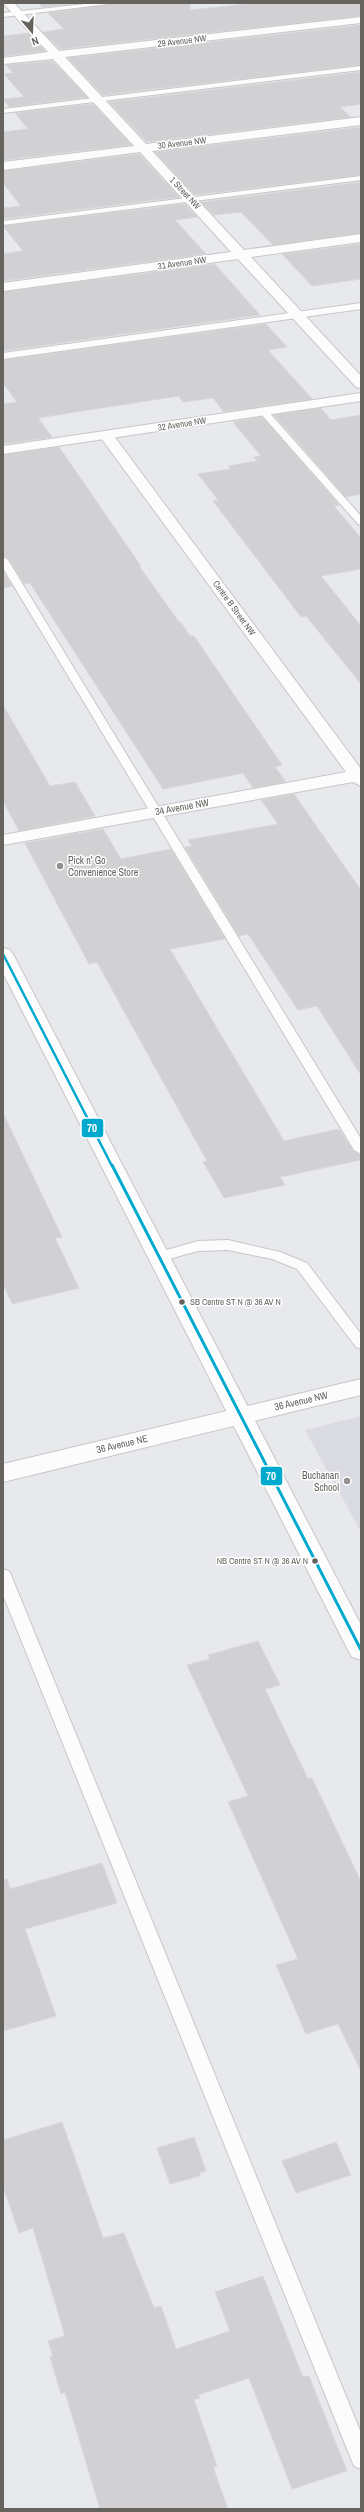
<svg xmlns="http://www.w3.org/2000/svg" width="364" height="2512" font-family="'Archivo Narrow',sans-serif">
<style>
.education{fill:#dadbe2}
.building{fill:#d1d1d4;stroke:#d8d8dc}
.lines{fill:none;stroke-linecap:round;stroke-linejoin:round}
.lane-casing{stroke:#c7c7c8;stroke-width:2}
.street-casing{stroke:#c7c7c8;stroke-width:2}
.secondary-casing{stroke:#c6c6c6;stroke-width:2}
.lane{fill:#fcfcfc;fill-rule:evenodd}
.street{fill:#fcfcfc;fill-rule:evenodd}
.secondary{fill:#fcfcfc;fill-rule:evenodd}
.bus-1-far1-casing{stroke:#fff;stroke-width:5}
.bus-1-casing{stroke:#fff;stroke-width:6}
.bus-1-far1{stroke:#00a9ce;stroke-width:2.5}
.bus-1{stroke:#00a9ce;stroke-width:3}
.poi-dot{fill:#949190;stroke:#fff;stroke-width:1.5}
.bus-dot{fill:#66625e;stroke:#fff;stroke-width:1.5}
.labels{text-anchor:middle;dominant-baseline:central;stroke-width:3;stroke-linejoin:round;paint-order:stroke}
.far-street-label{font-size:9px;fill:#66625e;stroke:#fff}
.bus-label{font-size:9px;fill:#66625e;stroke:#fff;text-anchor:start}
.street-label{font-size:10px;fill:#66625e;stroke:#fff}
.poi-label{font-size:10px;fill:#66625e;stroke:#fff;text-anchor:start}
.line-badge{stroke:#fff;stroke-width:1.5}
.badge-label{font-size:11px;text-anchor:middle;font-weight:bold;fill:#fff}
</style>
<rect width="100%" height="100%" fill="#e8e9ed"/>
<!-- education -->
<path class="education" d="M361,1416v116l-56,-102z"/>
<!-- building -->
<g class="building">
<path d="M38,3h42l-38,4z"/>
<path d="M117,3h73v7l65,-7h106v13l-301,33 -17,-17 21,-3 -16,-16z"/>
<path d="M361,25v40l-258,30 -35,-37z"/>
<path d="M29,33l16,18 -42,5v-20z"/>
<path d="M52,61l35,36 -78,10 -6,-8 21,-2 -20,-23 9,-1 -7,-8z"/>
<path d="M361,72v32l-21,3 11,10 -204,25 -38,-40z"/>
<path d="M93,104l38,41 -128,15v-28l25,-3 -13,-16z"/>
<path d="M361,127v48l-166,20 -40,-43z"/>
<path d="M139,154l40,43 -176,22v-11l18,-2 -18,-23v-12z"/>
<path d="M361,182v51l-88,12 -32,-33 -27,3 -13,-13z"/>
<path d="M185,204l12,13 -22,3 31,34 -203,27v-27l20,-3 -20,-25z"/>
<path d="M361,244v35l-49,7 -30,-32z"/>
<path d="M215,264l45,51 -257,36v-59z"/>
<path d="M266,324l21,23 -19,3 44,49 -88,13 -11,-14 -30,4 -4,-6 -91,14 -50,8 14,19 -49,7v-40l14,-2 -14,-19v-23z"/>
<path d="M321,408l10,12 30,-5v79l-15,3 -72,-82z"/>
<path d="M262,417l77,88 -5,1 27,32v31l-40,7 40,50v58l-55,-68 -5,1 -88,-116 5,-1 -20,-26 33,-5 -3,-3 29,-5 -3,-4 7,-1 -28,-34z"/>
<path d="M59,447l82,119h-2l40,56 3,2 8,12h4l88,129 -7,2 11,15 -33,6 -10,-15 -80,16 -133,-206 -6,1 -15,-25 -6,-3v-101z"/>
<path d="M3,571l9,15 -9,2z"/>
<path d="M3,705l47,81 25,-4 20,34 -76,15 -16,-30z"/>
<path d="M294,794l67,96v185l-44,-69 -19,4 -50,-76 -9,2 -54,-89 7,-1 -4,-6 90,-16 -17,-24z"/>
<path d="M103,829l18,30 50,-10 54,90 -55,10 114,192 55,-12 14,22 8,4v5l-81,17 5,8 -61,13 -21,-36 4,-1 -81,-146 -29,-53 -8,2 -64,-121z"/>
<path d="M3,1113l59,124 -7,1 24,50 -67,16 -9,-20z"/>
<path d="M258,1641l22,44 -15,4 43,90 4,-1 49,104v189l-23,-47 -32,10 -30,-69 22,-6 -70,-157 20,-6 -61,-131 23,-6 -2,-4z"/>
<path d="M102,1863l15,40 -92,26 31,87 -53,15v-151l4,-1 3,10z"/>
<path d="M62,2122l41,116 21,-5 30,75 7,-2 15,43 54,-18 -15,-39 48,-16 40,101 6,-1 38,95 -55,18 -43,-111 -51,17 2,3 -6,2 23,66 -4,1 15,42h-128l-35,-117 -4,2 -11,-37 3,-1 -5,-15 17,-5 -32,-108 -14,5 -16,-47v-46z"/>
<path d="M194,2137l12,34 -7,2 1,3 -30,8 -13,-36z"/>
<path d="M336,2142l15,33 -55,18 -14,-32z"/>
</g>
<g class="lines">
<defs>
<g id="lane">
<path d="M94,3h22l-113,14v-4z"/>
<path d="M361,66v4l-358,43v-4z"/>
<path d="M361,176v4l-358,45v-4z"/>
<path d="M361,303v6l-358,50v-6z"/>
<path d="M260,409h6l95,107v9l-3,-1 -98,-111z"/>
<path d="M3,557l5,3 353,579v15l-7,-4 -351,-582z"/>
<path d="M228,1240l52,12 27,11 54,71v15l-5,-2 -59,-78 -25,-10 -44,-9 -30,1 -40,11 -7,-5 2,-3 45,-13z"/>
<path d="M3,1569l6,2 2,4 350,858v36l-7,-3 -3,-7 -348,-864z"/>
</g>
<g id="street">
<path d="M3,3h11l45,48 302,-34v6l-296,34 81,87 215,-27v8l-209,26 92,99 117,-16v8l-110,15 110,119v12l-5,-1 -118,-128 -235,32v-8l228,-31 -91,-100 -137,18v-8l131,-16 -81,-87 -50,5v-6l45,-6z"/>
<path d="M106,431l5,1 250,337v17l-8,-4 -350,63v-10l343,-63 -245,-334 -2,-3z"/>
<path d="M361,1379v16l-358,87v-18z"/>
</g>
<g id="secondary">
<path d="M361,393v8l-358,53v-8z"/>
<path d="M3,948l7,2 3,4 348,671v35l-9,-3 -4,-7 -345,-677z"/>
</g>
</defs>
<!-- lane casing -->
<use href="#lane" class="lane-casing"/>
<!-- street casing -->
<use href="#street" class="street-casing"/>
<!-- secondary casing -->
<use href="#secondary" class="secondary-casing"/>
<!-- lane -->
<use href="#lane" class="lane"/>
<!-- street -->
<use href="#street" class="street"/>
<!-- secondary -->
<use href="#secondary" class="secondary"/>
<defs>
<path id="bus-1-far1" d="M3,954l109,212"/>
<path id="bus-1" d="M112,1165l249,485"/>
</defs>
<!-- bus-1-far1 casing -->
<use href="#bus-1-far1" class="bus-1-far1-casing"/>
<!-- bus-1 casing -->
<use href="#bus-1" class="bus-1-casing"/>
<!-- bus-1-far1 -->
<use href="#bus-1-far1" class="bus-1-far1"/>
<!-- bus-1 -->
<use href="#bus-1" class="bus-1"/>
</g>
<!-- markers -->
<g class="poi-dot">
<circle cx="60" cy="866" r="4"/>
<circle cx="347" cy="1481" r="4"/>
</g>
<g class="bus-dot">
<circle cx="182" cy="1302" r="3.5"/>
<circle cx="315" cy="1561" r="3.5"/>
</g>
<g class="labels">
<!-- far-street labels -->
<g class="far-street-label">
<text transform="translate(182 41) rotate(-7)">29 Avenue NW</text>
<text transform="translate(182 143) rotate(-7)">30 Avenue NW</text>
<text transform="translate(185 193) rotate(47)">1 Street NW</text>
<text transform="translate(182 263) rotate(-8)">31 Avenue NW</text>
<text transform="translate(182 424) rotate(-9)">32 Avenue NW</text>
<text transform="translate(234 608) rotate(54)">Centre B Street NW</text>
</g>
<!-- bus labels -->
<g class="bus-label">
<text x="190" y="1302">SB Centre ST N @ 36 AV N</text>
<text x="308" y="1561" text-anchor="end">NB Centre ST N @ 36 AV N</text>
</g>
<!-- street labels -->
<g class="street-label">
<text transform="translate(182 807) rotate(-10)">34 Avenue NW</text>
<text transform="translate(301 1401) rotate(-13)">36 Avenue NW</text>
<text transform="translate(122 1444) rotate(-13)">36 Avenue NE</text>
</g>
<!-- poi labels -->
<g class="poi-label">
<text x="68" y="860">Pick n' Go<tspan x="68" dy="12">Convenience Store</tspan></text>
<text x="339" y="1475" text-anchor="end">Buchanan<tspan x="339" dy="12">School</tspan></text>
</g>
</g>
<g class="line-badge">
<rect x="81" y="1118" width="23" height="20" rx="4" fill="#00a9ce"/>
<rect x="260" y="1466" width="23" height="20" rx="4" fill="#00a9ce"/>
</g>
<g class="badge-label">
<text x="92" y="1132">70</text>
<text x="271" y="1480">70</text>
</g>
<!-- border -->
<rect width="364" height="2512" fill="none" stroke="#66625e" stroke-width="8"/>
<!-- north arrow -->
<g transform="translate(32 32) rotate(161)" stroke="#ffffff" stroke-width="3" paint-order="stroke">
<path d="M0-3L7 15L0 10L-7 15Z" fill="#66625e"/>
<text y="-6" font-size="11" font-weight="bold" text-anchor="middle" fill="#66625e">N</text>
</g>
</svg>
